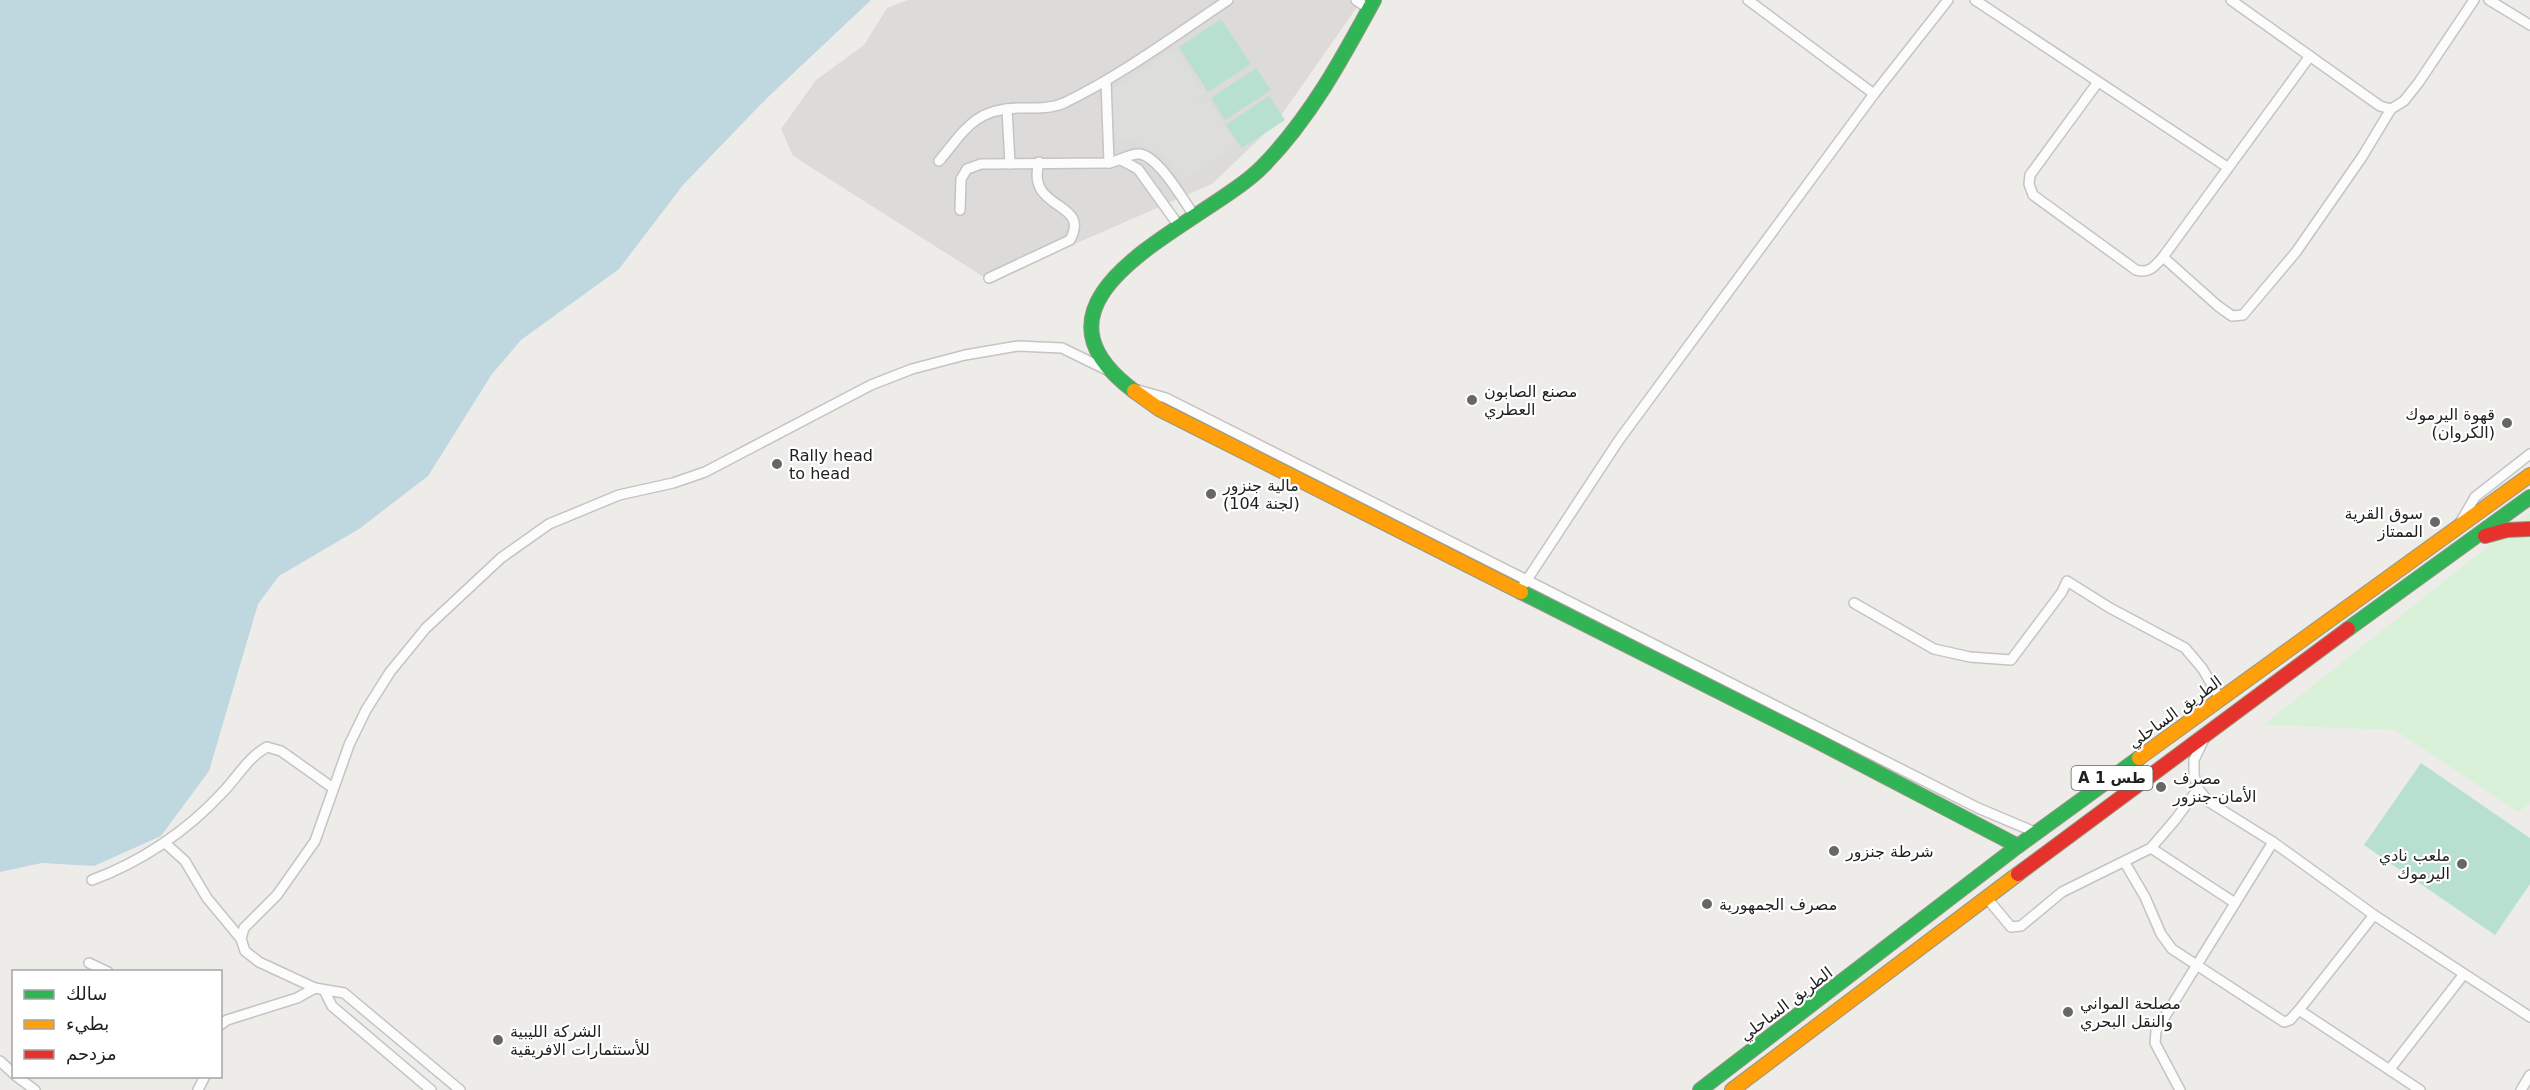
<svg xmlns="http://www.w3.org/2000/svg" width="2530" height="1090" font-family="'DejaVu Sans',Vazirmatn,sans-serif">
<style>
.residential{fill:#dcdbda}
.park{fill:#d9f1d9}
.pitch{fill:#b7e0d0}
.parking{fill:#dddddc}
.water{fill:#bfd7de}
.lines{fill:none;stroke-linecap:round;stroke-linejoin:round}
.street-casing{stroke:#c4c4c2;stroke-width:12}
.fast-casing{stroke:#949682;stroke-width:16}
.slow-casing{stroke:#949682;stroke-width:16}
.jam-casing{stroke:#949682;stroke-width:16}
.street{stroke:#fcfcfc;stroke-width:9}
.fast{stroke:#30b455;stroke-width:14}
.slow{stroke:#ff9f0a;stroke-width:14}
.jam{stroke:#e5322d;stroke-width:14}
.poi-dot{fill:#676766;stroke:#fff;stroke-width:2}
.labels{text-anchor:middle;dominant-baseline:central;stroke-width:4.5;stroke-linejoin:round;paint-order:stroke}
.shield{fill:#fff;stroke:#626262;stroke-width:1.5}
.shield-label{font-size:15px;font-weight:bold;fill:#1f1f1f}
.poi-label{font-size:16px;fill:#1f1f1f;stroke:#fff;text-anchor:start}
.street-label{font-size:16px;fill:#1f1f1f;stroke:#fff}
</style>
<rect width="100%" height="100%" fill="#edece9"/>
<!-- residential -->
<path class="residential" d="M908,0h454l-87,124 -63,60 -222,97 -197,-125 -12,-27 35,-49 48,-35 23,-37z"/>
<!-- park -->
<path class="park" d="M2530,513v290l-12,9 -123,-82 -132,-5z"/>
<!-- pitch -->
<g class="pitch">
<path d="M1221,19l30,45 -43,28 -29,-45z"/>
<path d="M1256,68l15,22 -46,30 -14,-22z"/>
<path d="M1269,96l16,24 -43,28 -16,-23z"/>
<path d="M2421,763l109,75v46l-35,51 -131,-90z"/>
</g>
<!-- parking -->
<path class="parking" d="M1175,48l29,45 -6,5 4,6 6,-4 29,45 -54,35 -22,-26 -26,-13 -16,-3 -11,-9 3,-39z"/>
<!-- water -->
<path class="water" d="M0,0h871l-104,98 -84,87 -64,84 -98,71 -29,34 -64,102 -69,53 -80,47 -21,28 -49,167 -48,65 -67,30 -52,-3 -42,9z"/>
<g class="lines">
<defs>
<g id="street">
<path d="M1356,0l13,9"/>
<path d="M1748,0l126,94"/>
<path d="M1975,0l252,167"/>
<path d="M2231,0l149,106 11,3"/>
<path d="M2489,0l41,25"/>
<path d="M1106,81l3,82"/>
<path d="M2098,82l-68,93 -1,9 4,11 103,75c13,4 19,-4 27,-13l55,49 14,10 11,-1 53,-63 66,-95 29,-48 13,-8 15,-19 55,-82"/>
<path d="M1007,109l3,55"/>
<path d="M1121,160l17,9 41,57"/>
<path d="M939,161c26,-31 35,-52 80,-53 15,0 31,1 45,-5 58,-28 110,-67 164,-103"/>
<path d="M960,210l1,-31 6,-10 14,-5 128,-1c10,-2 21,-10 31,-9 19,3 44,47 55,63"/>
<path d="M2163,257l147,-201"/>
<path d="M989,278l81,-38c22,-40 -45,-28 -31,-78"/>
<path d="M1138,390l28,8 812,410 59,25"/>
<path d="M2460,523l15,-26 55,-43"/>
<path d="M1519,592l100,-152 255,-346 74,-94"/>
<path d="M1854,603l80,46 36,8 41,3 51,-68 5,-11 43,27 75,40 17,20 19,32"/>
<path d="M2204,739l-10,21v15l4,14 11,13 64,40 101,73 156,102"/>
<path d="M165,843l20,18 22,37 34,41"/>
<path d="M2151,848l84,55"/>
<path d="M2125,863l20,34 16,37 11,15 112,73 6,-2 9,-10 75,-95"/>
<path d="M92,880c49,-18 95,-49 130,-87 15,-15 26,-36 45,-46l14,4 52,37"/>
<path d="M1986,897l25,30 10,-1 41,-34 89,-44 24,-28 23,-31"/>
<path d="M89,963l19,9"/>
<path d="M324,990l8,16 99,84"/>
<path d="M2299,1010l121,80"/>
<path d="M220,1025l7,-5 70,-22 18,-10"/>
<path d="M0,1061l14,13"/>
<path d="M2390,1069l74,-95"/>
<path d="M16,1076l19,14"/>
<path d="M198,1090l7,-14"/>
<path d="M460,1090l-116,-97 -29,-5 -56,-26 -14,-11 -4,-12 3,-11 33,-33 38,-54 34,-96 17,-35 24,-38 36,-44 75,-70 48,-34 70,-29 54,-12 32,-11 166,-87 41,-16 53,-14 53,-9 44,2 45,22"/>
<path d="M2180,1090l-25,-47 1,-12 117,-189"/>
<path d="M2521,1090l9,-15"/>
</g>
<g id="fast">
<path d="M1134,391c-130,-97 73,-167 129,-225 47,-48 79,-107 111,-166"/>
<path d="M1521,592l294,148 203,106"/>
<path d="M2348,629l182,-132"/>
<path d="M1700,1090l318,-244 121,-88"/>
</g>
<g id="slow">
<path d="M1134,391l25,18 362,183"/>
<path d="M2139,758l391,-283"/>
<path d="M1732,1090l286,-216"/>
</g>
<g id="jam">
<path d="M2485,536l22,-6 23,-1"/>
<path d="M2018,874l330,-245"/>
</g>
</defs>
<!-- street casing -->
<use href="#street" class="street-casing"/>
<!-- fast casing -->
<use href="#fast" class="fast-casing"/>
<!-- slow casing -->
<use href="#slow" class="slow-casing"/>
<!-- jam casing -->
<use href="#jam" class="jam-casing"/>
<!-- street -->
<use href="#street" class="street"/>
<!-- fast -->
<use href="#fast" class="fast"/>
<!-- slow -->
<use href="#slow" class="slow"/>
<!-- jam -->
<use href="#jam" class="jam"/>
</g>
<!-- markers -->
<g class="poi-dot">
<circle cx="1472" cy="400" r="6"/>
<circle cx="2507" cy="423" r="6"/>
<circle cx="777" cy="464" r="6"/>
<circle cx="1211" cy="494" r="6"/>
<circle cx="2435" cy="522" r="6"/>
<circle cx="2161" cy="787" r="6"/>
<circle cx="1834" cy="851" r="6"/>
<circle cx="2462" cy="864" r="6"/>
<circle cx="1707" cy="904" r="6"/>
<circle cx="2068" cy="1012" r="6"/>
<circle cx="498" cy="1040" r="6"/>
</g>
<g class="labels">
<!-- shield labels -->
<rect class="shield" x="2071.5" y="766" width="81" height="24" rx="4.5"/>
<g class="shield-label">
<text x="2112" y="778">A 1 طس</text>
</g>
<!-- poi labels -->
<g class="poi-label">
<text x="1484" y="391">مصنع الصابون<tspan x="1484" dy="18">العطري</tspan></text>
<text x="2495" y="414" text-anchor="end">قهوة اليرموك<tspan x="2495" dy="18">(الكروان)</tspan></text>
<text x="789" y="455">Rally head<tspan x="789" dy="18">to head</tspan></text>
<text x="1223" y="485">مالية جنزور<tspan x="1223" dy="18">(لجنة 104)</tspan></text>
<text x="2423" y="513" text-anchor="end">سوق القرية<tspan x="2423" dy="18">الممتاز</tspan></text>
<text x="2173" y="778">مصرف<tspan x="2173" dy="18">الأمان-جنزور</tspan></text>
<text x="1846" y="851">شرطة جنزور</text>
<text x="2450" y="855" text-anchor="end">ملعب نادي<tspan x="2450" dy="18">اليرموك</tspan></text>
<text x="1719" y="904">مصرف الجمهورية</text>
<text x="2080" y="1003">مصلحة المواني<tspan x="2080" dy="18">والنقل البحري</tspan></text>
<text x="510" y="1031">الشركة الليبية<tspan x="510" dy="18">للأستثمارات الافريقية</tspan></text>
</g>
<!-- street labels -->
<g class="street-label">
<text transform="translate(2175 712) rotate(-36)">الطريق الساحلي</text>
<text transform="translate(1786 1004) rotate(-37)">الطريق الساحلي</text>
</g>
</g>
<!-- legend -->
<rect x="12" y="970" width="210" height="108" fill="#ffffff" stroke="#a5a5a5" stroke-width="1.5"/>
<rect x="24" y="990" width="30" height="9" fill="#30b455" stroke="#a5a5a5" stroke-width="1.5"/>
<text x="66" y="1000" font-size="18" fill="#1f1f1f">سالك</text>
<rect x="24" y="1020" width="30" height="9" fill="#ff9f0a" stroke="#a5a5a5" stroke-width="1.5"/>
<text x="66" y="1030" font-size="18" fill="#1f1f1f">بطيء</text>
<rect x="24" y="1050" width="30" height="9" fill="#e5322d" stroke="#a5a5a5" stroke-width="1.5"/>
<text x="66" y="1060" font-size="18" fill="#1f1f1f">مزدحم</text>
</svg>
